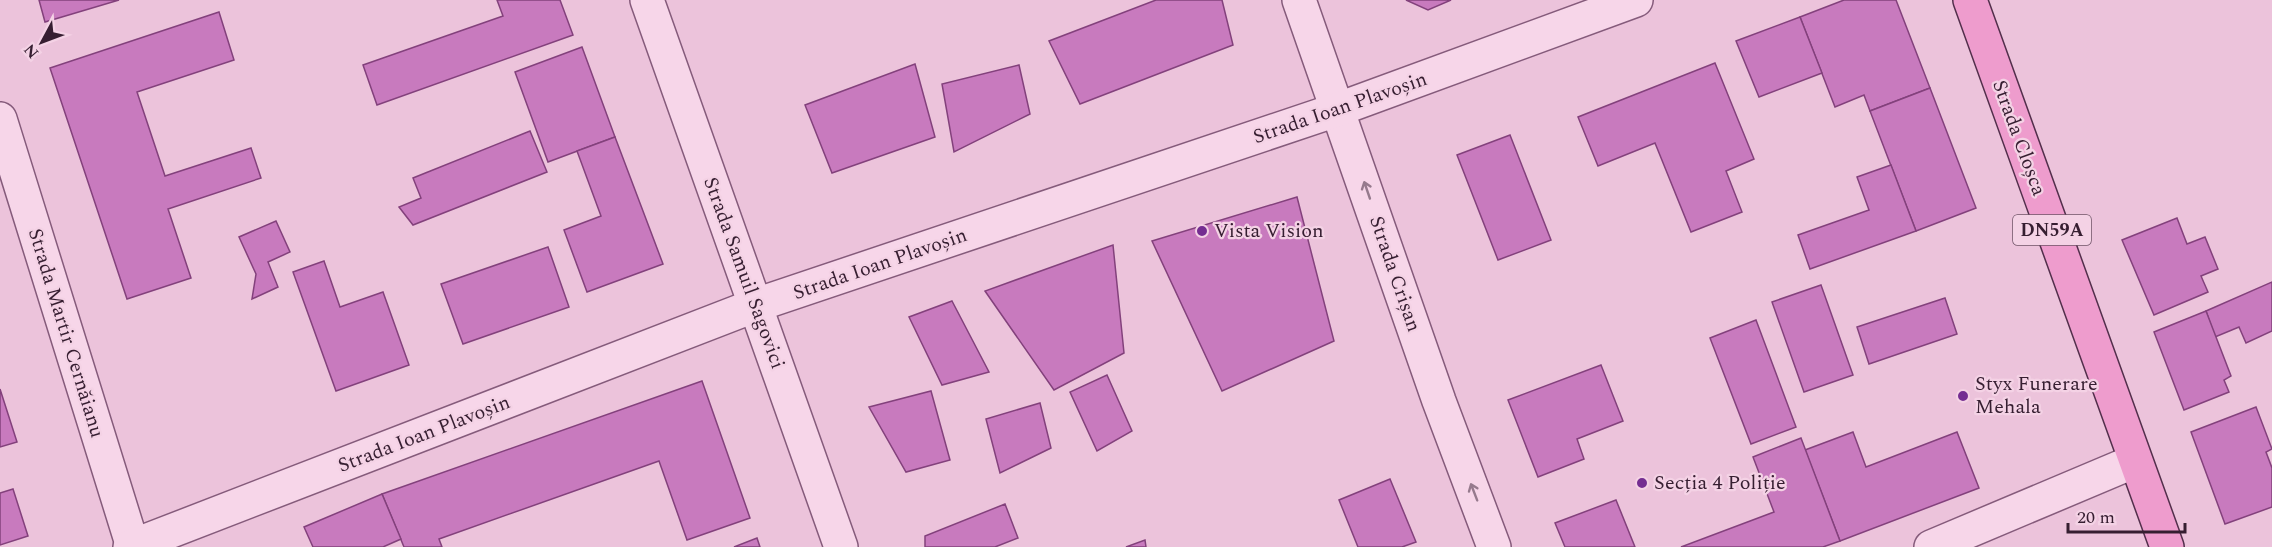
<svg xmlns="http://www.w3.org/2000/svg" width="2272" height="547" font-family="Spectral,serif">
<style>
.building{fill:#c87abe;stroke:#83417c;stroke-width:1.5}
.lines{fill:none;stroke-linecap:round;stroke-linejoin:round}
.minor-casing{stroke:#855b7b;stroke-width:36}
.major-casing{stroke:#532f4c;stroke-width:36}
.minor{stroke:#f7d6e9;stroke-width:33}
.major{stroke:#ee9ccd;stroke-width:33}
.oneway{stroke:#967a8d}
.poi-dot{fill:#742d91;stroke:#f4d2e5;stroke-width:2}
.labels{text-anchor:middle;dominant-baseline:central;stroke-width:4.5;stroke-linejoin:round;paint-order:stroke}
.shield{fill:#f4d2e5;stroke:#6f5467;stroke-width:1.5}
.shield-label{font-size:18px;font-weight:bold;fill:#361e31}
.street-label{font-size:20px;fill:#361e31;stroke:#f4d2e5}
.poi-label{font-size:20px;fill:#361e31;stroke:#f4d2e5;text-anchor:start}
</style>
<rect width="100%" height="100%" fill="#ecc3db"/>
<!-- building -->
<g class="building">
<path d="M39,0h80l-74,22z"/>
<path d="M497,0h63l13,35 -196,70 -14,-40 140,-49z"/>
<path d="M1156,0h66l11,45 -153,59 -31,-63z"/>
<path d="M1406,0h45l-23,10z"/>
<path d="M1844,0h52l34,88 -60,23 -6,-16 -29,12 -35,-90z"/>
<path d="M219,12l15,48 -97,32 28,84 86,-28 10,30 -93,31 23,69 -64,21 -77,-231z"/>
<path d="M1800,17l22,56 -63,24 -23,-56z"/>
<path d="M582,47l33,90 -67,25 -33,-90z"/>
<path d="M1715,63l39,96 -28,12 16,41 -51,20 -36,-89 -57,23 -20,-49z"/>
<path d="M915,64l20,73 -103,36 -27,-68z"/>
<path d="M1019,65l11,49 -76,38 -12,-68z"/>
<path d="M1930,88l46,120 -60,23 -46,-120z"/>
<path d="M530,131l17,41 -134,53 -14,-18 22,-9 -8,-20z"/>
<path d="M1510,135l41,105 -53,20 -41,-105z"/>
<path d="M615,137l48,127 -76,28 -23,-62 37,-14 -24,-65z"/>
<path d="M1891,165l25,66 -106,38 -12,-34 71,-25 -12,-33z"/>
<path d="M1297,197l37,144 -112,50 -70,-150z"/>
<path d="M2177,218l10,26 18,-7 13,32 -17,7 7,16 -54,23 -32,-75z"/>
<path d="M276,221l14,31 -22,10 10,25 -26,12 4,-25 -17,-37z"/>
<path d="M1113,245l11,108 -70,37 -69,-99z"/>
<path d="M548,247l21,60 -106,37 -22,-60z"/>
<path d="M324,261l16,46 43,-15 26,73 -73,26 -43,-119z"/>
<path d="M2272,282v49l-26,12 -7,-16 -24,10 -9,-26z"/>
<path d="M1821,285l32,90 -49,17 -32,-90z"/>
<path d="M1945,298l12,36 -88,30 -12,-37z"/>
<path d="M952,301l37,71 -47,13 -33,-68z"/>
<path d="M2206,311l25,65 -7,4 5,12 -45,18 -30,-78z"/>
<path d="M1756,320l40,107 -45,17 -41,-106z"/>
<path d="M1601,365l22,56 -46,18 7,20 -46,18 -30,-77z"/>
<path d="M1107,375l25,56 -35,20 -27,-59z"/>
<path d="M702,381l48,137 -63,22 -28,-79 -220,78 3,8h-38l-22,-53z"/>
<path d="M0,389l17,53 -17,5z"/>
<path d="M931,391l19,69 -44,12 -37,-65z"/>
<path d="M1040,403l11,45 -51,25 -14,-54z"/>
<path d="M2256,407l16,42 -6,3 6,16v39l-47,17 -34,-92z"/>
<path d="M1853,432l13,35 91,-35 22,56 -139,53 -35,-91z"/>
<path d="M1801,438l39,103 -17,6h-142l93,-35 -21,-55z"/>
<path d="M1390,479l26,63 -14,5h-44l-19,-47z"/>
<path d="M13,489l15,47 -28,9v-52z"/>
<path d="M382,494l19,45 -18,8h-70l-9,-20z"/>
<path d="M1616,500l19,47h-70l-10,-24z"/>
<path d="M1005,504l13,34 -23,9h-70v-11z"/>
<path d="M757,538l3,9h-26z"/>
<path d="M1145,540l1,7h-20z"/>
</g>
<g class="lines">
<defs>
<g id="minor">
<path d="M647,0l194,547"/>
<path d="M1299,0l140,401 55,146"/>
<path d="M0,119l133,428"/>
<path d="M130,547l626,-242 583,-196 297,-109"/>
<path d="M1931,547l204,-86"/>
</g>
<path id="major" d="M1970,0l197,547"/>
</defs>
<!-- minor casing -->
<use href="#minor" class="minor-casing"/>
<!-- major casing -->
<use href="#major" class="major-casing"/>
<!-- minor -->
<use href="#minor" class="minor"/>
<!-- major -->
<use href="#major" class="major"/>
</g>
<!-- one-way arrows -->
<defs><path id="oneway-shaft" d="M-6 0H5M1.5-3L5.5 0L1.5 3" fill="none" stroke-width="1.6" stroke-linecap="round" stroke-linejoin="round" transform="scale(1.5)"/></defs>
<g class="oneway">
<use href="#oneway-shaft" transform="translate(1367 190) rotate(-109)"/>
<use href="#oneway-shaft" transform="translate(1474 492) rotate(-111)"/>
</g>
<!-- markers -->
<g class="poi-dot">
<circle cx="1202" cy="231" r="6"/>
<circle cx="1963" cy="396" r="6"/>
<circle cx="1642" cy="483" r="6"/>
</g>
<g class="labels">
<!-- shield labels -->
<rect class="shield" x="2013" y="215" width="78" height="30" rx="4.5"/>
<g class="shield-label">
<text x="2052" y="230">DN59A</text>
</g>
<!-- street labels -->
<g class="street-label">
<text transform="translate(1340 108) rotate(-19)">Strada Ioan Plavoșin</text>
<text transform="translate(2019 138) rotate(70)">Strada Cloșca</text>
<text transform="translate(880 264) rotate(-19)">Strada Ioan Plavoșin</text>
<text transform="translate(744 273) rotate(70)">Strada Samuil Sagovici</text>
<text transform="translate(1395 274) rotate(71)">Strada Crișan</text>
<text transform="translate(66 333) rotate(73)">Strada Martir Cernăianu</text>
<text transform="translate(424 434) rotate(-21)">Strada Ioan Plavoșin</text>
</g>
<!-- poi labels -->
<g class="poi-label">
<text x="1214" y="231">Vista Vision</text>
<text x="1975" y="384">Styx Funerare<tspan x="1975" dy="23">Mehala</tspan></text>
<text x="1654" y="483">Secția 4 Poliție</text>
</g>
</g>
<!-- north arrow -->
<g transform="translate(42 42) rotate(229)" stroke="#f4d2e5" stroke-width="4.5" paint-order="stroke">
<path d="M0-4.5L10 22L0 15L-10 22Z" fill="#361e31"/>
<text y="-9" font-size="16" font-weight="bold" text-anchor="middle" fill="#361e31">N</text>
</g>
<!-- scale -->
<path d="M2068 523v9h117v-9" fill="none" stroke="#361e31" stroke-width="3"/>
<text x="2077" y="523" font-size="18" fill="#361e31" stroke="#f4d2e5" stroke-width="4.5" paint-order="stroke">20 m</text>
</svg>
